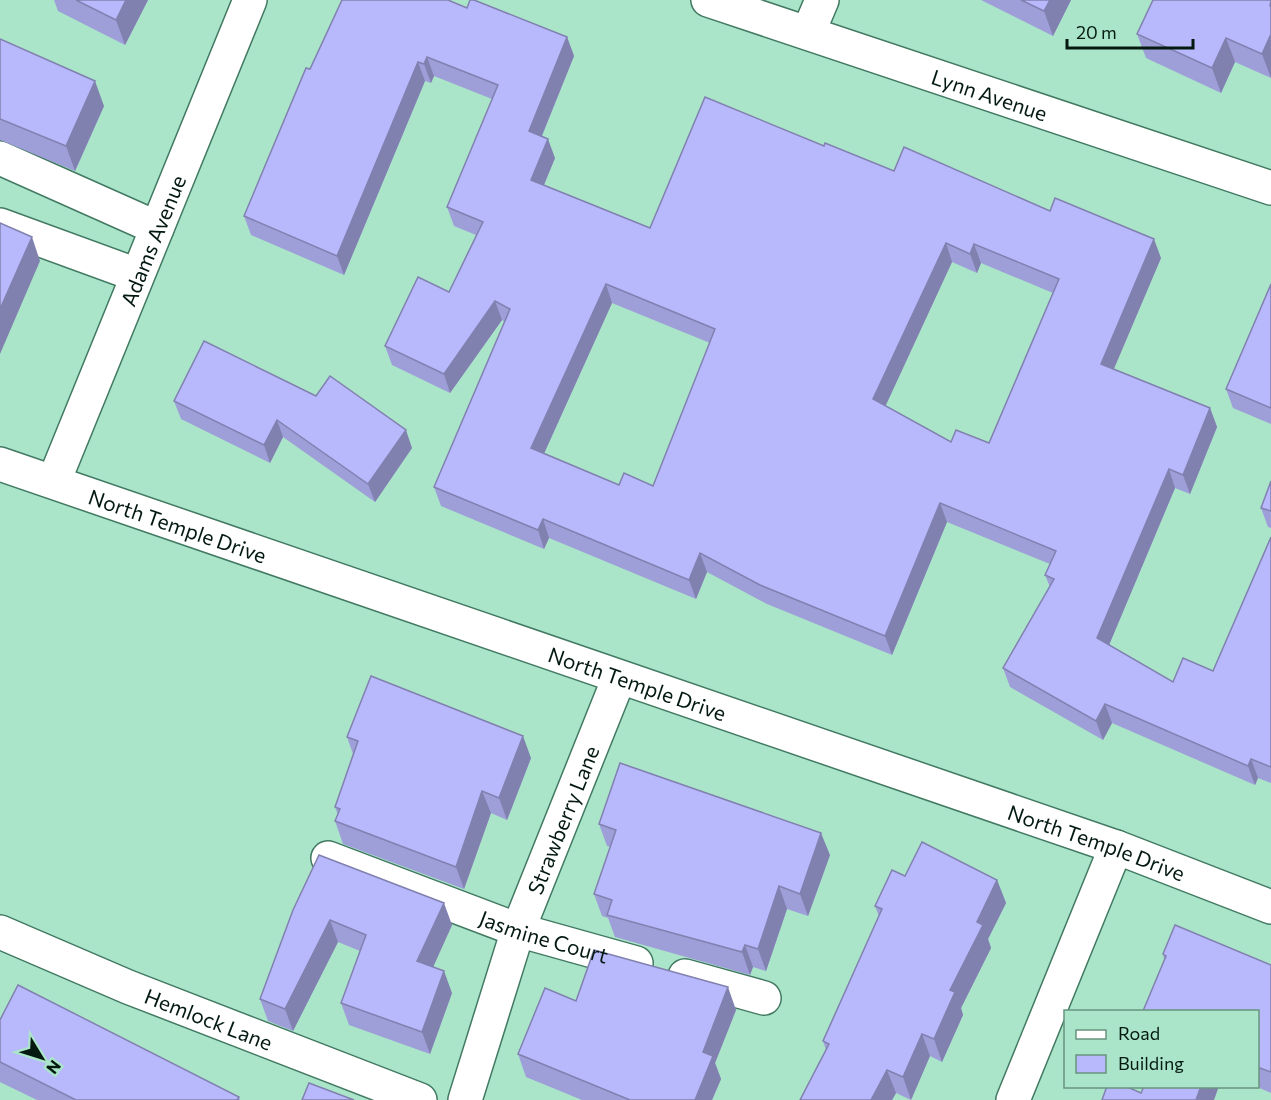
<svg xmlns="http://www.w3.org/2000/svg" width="1271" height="1100" font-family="Commissioner,sans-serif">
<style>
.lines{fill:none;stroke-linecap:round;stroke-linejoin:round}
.minor-casing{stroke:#427962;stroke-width:36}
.minor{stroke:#fff;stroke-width:33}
.wall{fill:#9e9ed9;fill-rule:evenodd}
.shaded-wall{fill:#8181b0}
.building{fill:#b8b8fc;stroke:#8181b0;stroke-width:1.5;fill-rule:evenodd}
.labels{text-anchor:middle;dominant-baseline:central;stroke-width:6;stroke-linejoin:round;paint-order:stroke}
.street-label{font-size:21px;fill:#041a11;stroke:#abe5c9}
</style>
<rect width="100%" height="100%" fill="#abe5c9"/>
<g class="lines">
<defs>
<g id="minor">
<path id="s1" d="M708,0l563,188"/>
<path d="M808,33l14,-33"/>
<path d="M0,158l157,70"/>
<path d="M0,225l137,50"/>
<path id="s2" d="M0,464l1116,383 155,60"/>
<path id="s3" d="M54,481l196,-481"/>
<path id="s4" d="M328,858l190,72 118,33"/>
<path id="s5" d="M0,932l128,55 292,113"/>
<path d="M685,976l79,22"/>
<path id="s6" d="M465,1100l53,-170 101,-252"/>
<path d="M1013,1100l103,-253"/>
</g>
</defs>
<!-- minor casing -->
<use href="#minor" class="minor-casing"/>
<!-- minor -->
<use href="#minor" class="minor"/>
</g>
<!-- wall -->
<g class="wall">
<path d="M54,0h94l-23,45 -67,-34z"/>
<path d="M981,0h90l-18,36z"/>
<path d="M1271,0v78l-36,-16 -14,31 -75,-35 -9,-24z"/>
<path d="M467,8l100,29 7,19 -32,80 13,22 -11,27 106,43 174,-82 70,25 156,40 111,47 -48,111 97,39 7,19 -27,67 -15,-6 -66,157 64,37 40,-11 58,-134v246l-13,-5 -3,7 -143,-62 -9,17 -93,-53 -7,-19 47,-81 -5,-12 5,-11 -103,-42 -55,133 -125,-51 -60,-32 -11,27 -147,-61 -5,11 -103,-43 -7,-19 71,-165 -3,-2 -52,73 -58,-28 -7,-19 64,-54 27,-57 -22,-9 -7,-19 45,-108 -58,-23 -3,7 -6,-2 -81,194 -93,-40 -7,-19 66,-147zM952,262l25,11 4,-10 72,30 -64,150 -38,-1 -66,-36zM612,303l98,40 -57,143 -34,-1 -75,-32z"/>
<path d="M0,39l104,67 -29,65 -75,-31z"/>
<path d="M1271,284v140l-38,-16 -7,-19z"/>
<path d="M204,341l208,107 -37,54 -92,-65 -13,26 -89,-44 -7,-18z"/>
<path d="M1271,481v47l-3,-1 -7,-19z"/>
<path d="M347,737l184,21 -24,62 -16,-7 -27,76 -121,-45 -8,-23 3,-6 -3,-8 18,-53z"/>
<path d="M599,824l231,31 -22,61 -21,-7 -21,62 -13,-4 -3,8 -135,-38 -7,-19 -6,-2 -8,-22 16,-47 -3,-1z"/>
<path d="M905,876l92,4 9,23 -18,36 3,9 -30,60 2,7 -21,47 -12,-6 -19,44 -15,-7 -4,7h-92l26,-50 -3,-9 56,-125 -4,-10z"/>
<path d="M293,910l159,15 -19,41 19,27 -22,61 -81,-29 -8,-22 19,-52 -22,-9 -45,89 -25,-10 -8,-22z"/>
<path d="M1163,954l108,11v128l-16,-7h2v-75l-93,-52z"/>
<path d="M576,1001l160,9 -21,53 6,16 -9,21h-130l-56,-23 -8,-23z"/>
<path d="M0,1020l239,77 1,3h-203l-37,-18z"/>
</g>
<!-- shaded-wall -->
<g class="shaded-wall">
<path d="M126,0h22l-23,45 -9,-25z"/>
<path d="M1050,0h21l-18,36 -9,-25z"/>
<path d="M1271,34v44l-9,-24z"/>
<path d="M567,37l7,19 -38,94 -7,-19z"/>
<path d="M1226,38l9,24 -14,31 -9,-25z"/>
<path d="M427,57l7,19 -3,7 -7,-19z"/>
<path d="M418,62l7,19 -81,194 -7,-19z"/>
<path d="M95,81l9,25 -29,65 -9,-25z"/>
<path d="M548,139l7,19 -17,41 -7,-19z"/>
<path d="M32,237l8,24 -40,93v-45z"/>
<path d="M1154,239l7,19 -53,125 -7,-19z"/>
<path d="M946,243l6,19 -72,156 -7,-19z"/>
<path d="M974,244l7,19 -4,10 -7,-19z"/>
<path d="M606,284l6,19 -74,164 -7,-19z"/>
<path d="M495,301l7,19 -52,73 -6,-19z"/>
<path d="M1210,408l7,19 -27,67 -7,-19z"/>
<path d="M277,420l6,17 -13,26 -6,-18z"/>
<path d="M406,430l6,18 -37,54 -7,-18z"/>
<path d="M1169,469l6,19 -71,169 -7,-19z"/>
<path d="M940,503l7,19 -55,133 -7,-19z"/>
<path d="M543,519l6,19 -5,11 -6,-19z"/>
<path d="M700,553l7,19 -11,27 -7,-19z"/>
<path d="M1105,704l7,19 -9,17 -7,-19z"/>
<path d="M523,736l8,22 -24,62 -8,-22z"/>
<path d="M1251,759l7,19 -3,7 -7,-19z"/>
<path d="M482,791l9,22 -27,76 -8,-22z"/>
<path d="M821,833l9,22 -22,61 -8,-22z"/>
<path d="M997,880l9,23 -18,36 3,9 -30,60 2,7 -21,47 -8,-23 16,-49 27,-68z"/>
<path d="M779,886l8,23 -21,62 -8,-22z"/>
<path d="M444,903l8,22 -26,58 -9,-22z"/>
<path d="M330,920l8,22 -45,89 -8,-22z"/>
<path d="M745,945l8,22 -3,8 -8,-23z"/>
<path d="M444,971l8,22 -22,61 -8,-22z"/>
<path d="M728,987l8,23 -21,53 6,16 -9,21h-17l8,-48z"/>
<path d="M922,1034l8,22 -19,44 -8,-23z"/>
<path d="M887,1070l9,23 -4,7h-21z"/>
<path d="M1201,1086h18l-5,14h-18z"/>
</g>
<!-- building -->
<g class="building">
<path d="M76,0h50l-10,20z"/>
<path d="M342,0h106l19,8 3,-8h4l93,37 -38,94 19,8 -17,41 119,48 55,-131 119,49 1,-3 69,28 10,-24 146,64 5,-13 99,41 -53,125 109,44 -27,67 -14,-6 -72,169 76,44 10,-24 30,13 58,-134v230l-20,-8 -3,7 -143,-62 -9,17 -93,-53 51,-89 -9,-4 11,-24 -116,-48 -55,133 -125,-51 -60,-32 -11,27 -146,-61 -5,11 -104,-43 76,-178 -15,-8 -51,73 -59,-28 33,-69 31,15 34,-70 -36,-15 51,-122 -71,-28 -3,7 -6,-2 -81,194 -93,-40 62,-148 4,1zM946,243l24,11 4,-10 85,35 -70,164 -33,-13 -5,12 -78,-43zM606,284l109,45 -62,157 -29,-13 -5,12 -88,-37z"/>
<path d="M1021,0h29l-6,11z"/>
<path d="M1153,0h118l-1,6 1,1v27l-9,20 -36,-16 -14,30 -75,-34z"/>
<path d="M0,39l95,42 -29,65 -66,-27z"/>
<path d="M0,223l32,14 -32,72z"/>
<path d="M1271,284v124l-45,-19z"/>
<path d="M204,341l112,55 14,-20 76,54 -38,54 -91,-64 -13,25 -90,-44z"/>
<path d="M1271,481v30l-10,-3z"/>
<path d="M371,676l152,60 -24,62 -17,-7 -26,76 -121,-46 5,-12 -5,-2 23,-66 -11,-4z"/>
<path d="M620,763l201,70 -21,61 -21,-8 -21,63 -13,-4 -3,7 -135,-37 5,-15 -18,-6 22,-64 -17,-6z"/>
<path d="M922,842l75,38 -20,42 6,3 -33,65 5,2 -21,47 -12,-5 -19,43 -16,-7 -16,30h-71l29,-56 -6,-3 59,-132 -7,-3 17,-36 13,6z"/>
<path d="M319,855l125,48 -27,58 27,10 -22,61 -81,-29 25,-68 -36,-15 -45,89 -25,-10 33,-89z"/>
<path d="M1175,925l96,40v107l-14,-5v-56h-114l23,-55 -3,-2z"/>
<path d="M594,950l134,37 -25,65 10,4 -18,44h-65l-112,-46 27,-66 31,13z"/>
<path d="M18,985l221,112 -2,3h-161l-76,-38v-42z"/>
<path d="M309,1083l45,17h-52z"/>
<path d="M1107,1086h18l16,7 3,-7h57l-5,14h-94z"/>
</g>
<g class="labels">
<!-- street labels -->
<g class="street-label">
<text stroke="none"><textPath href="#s1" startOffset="297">Lynn Avenue</textPath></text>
<text stroke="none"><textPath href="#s3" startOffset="260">Adams Avenue</textPath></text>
<text stroke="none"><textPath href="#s2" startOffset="188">North Temple Drive</textPath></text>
<text stroke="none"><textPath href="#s2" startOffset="674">North Temple Drive</textPath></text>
<text stroke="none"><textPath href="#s6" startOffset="297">Strawberry Lane</textPath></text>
<text stroke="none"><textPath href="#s2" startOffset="1160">North Temple Drive</textPath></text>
<text stroke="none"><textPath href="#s4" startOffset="230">Jasmine Court</textPath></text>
<text stroke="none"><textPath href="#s5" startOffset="226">Hemlock Lane</textPath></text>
</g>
</g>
<!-- legend -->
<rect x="1064" y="1010" width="195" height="78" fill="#abe5c9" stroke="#68947f" stroke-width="1.5"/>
<rect x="1076" y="1030" width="30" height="9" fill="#ffffff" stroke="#68947f" stroke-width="1.5"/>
<text x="1118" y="1040" font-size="18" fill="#041a11">Road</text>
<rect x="1076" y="1055" width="30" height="18" fill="#b8b8fc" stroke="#68947f" stroke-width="1.5"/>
<text x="1118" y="1070" font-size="18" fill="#041a11">Building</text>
<!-- north arrow -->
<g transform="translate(42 1058) rotate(128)" stroke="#abe5c9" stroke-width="4.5" paint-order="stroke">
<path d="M0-4.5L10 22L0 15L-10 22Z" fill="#041a11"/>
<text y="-9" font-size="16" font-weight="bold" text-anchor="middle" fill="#041a11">N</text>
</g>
<!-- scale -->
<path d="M1067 39v9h126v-9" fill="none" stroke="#041a11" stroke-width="3"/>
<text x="1076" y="39" font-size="18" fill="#041a11" stroke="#abe5c9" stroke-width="4.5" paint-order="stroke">20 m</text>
</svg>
